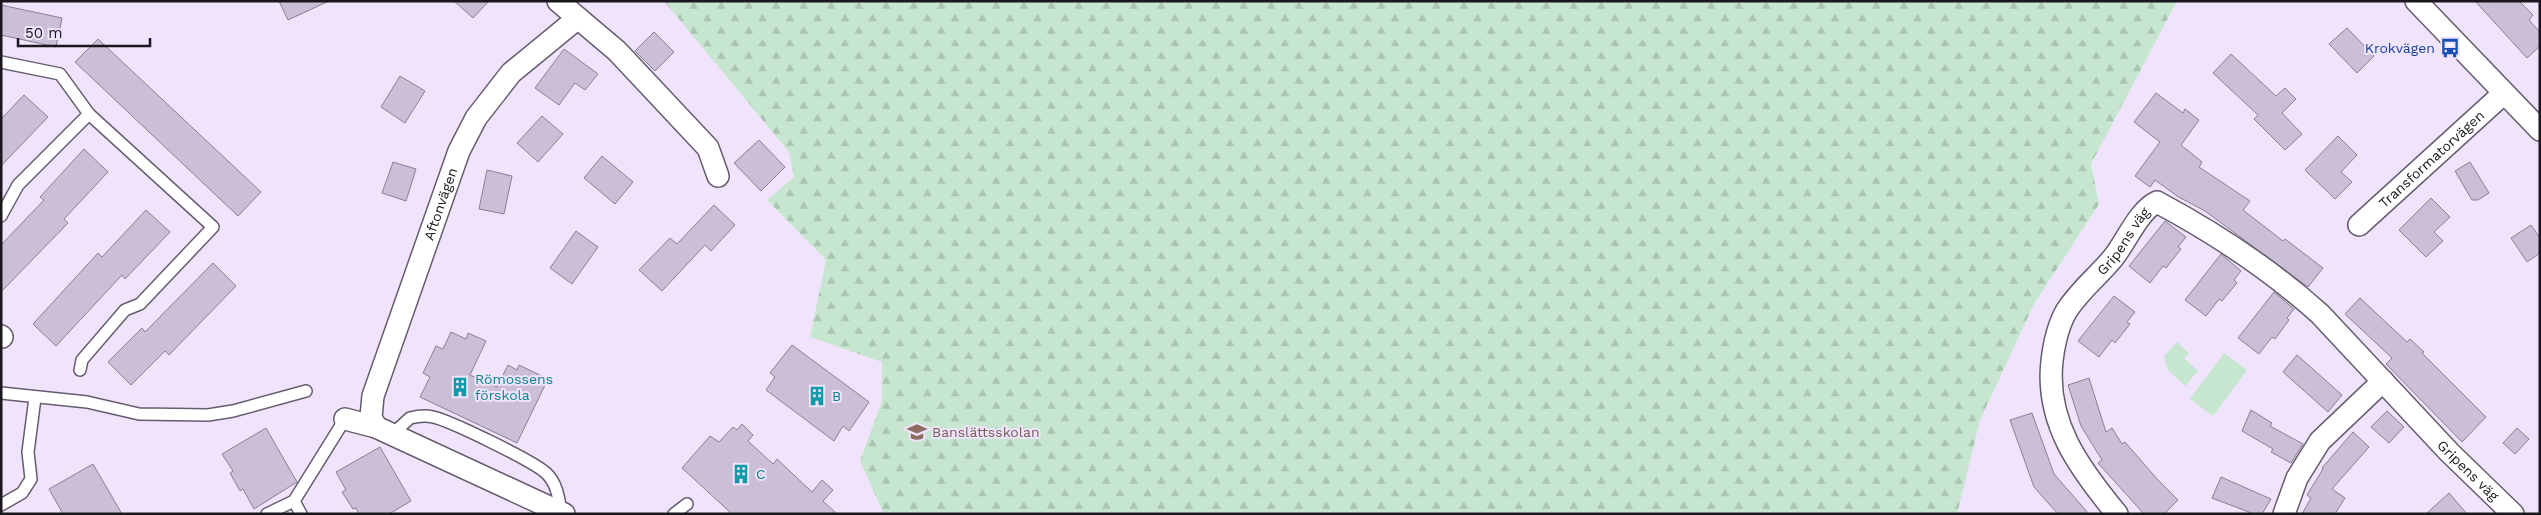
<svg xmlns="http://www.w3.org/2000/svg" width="2541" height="515" font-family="'Work Sans',sans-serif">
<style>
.green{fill:#c6e6cf}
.forest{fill:url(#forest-firs)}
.building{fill:#cabfd6;stroke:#8a7f95}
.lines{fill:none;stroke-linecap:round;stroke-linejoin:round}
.lane-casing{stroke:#665c70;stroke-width:14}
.street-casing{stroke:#665c70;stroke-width:24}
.lane{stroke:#fff;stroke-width:11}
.street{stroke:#fff;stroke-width:21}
.labels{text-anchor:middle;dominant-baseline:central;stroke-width:4;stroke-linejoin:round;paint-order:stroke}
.transit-label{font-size:14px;fill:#164399;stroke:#f0e4fc;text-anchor:end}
.street-label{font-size:14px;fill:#1b171f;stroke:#f0e4fc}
.culture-label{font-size:14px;fill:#0d838f;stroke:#f0e4fc;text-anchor:start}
.education-label{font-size:14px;fill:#785e54;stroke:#f0e4fc;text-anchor:start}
</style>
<defs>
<pattern id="forest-firs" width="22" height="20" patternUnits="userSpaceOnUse" patternTransform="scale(1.25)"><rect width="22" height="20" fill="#c6e6cf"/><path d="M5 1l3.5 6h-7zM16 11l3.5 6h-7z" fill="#aac5b1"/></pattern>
</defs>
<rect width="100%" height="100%" fill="#f0e4fc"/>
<!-- green -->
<g class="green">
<path d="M2177,342l12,11 -5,5 14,13 -13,15 -18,-17 -3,-13z"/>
<path d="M2224,353l23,17 -34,46 -23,-17z"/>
</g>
<!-- forest -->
<path class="forest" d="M664,1h1513l-86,163 8,40 -65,100 -54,116 -23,94h-1073l-24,-53 22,-60v-39l-72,-25 16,-77 -59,-60 27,-23 -5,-25z"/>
<!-- building -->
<g class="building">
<path d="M279,1h50l-41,19z"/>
<path d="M454,1h35l-16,17z"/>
<path d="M2475,1h44l14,14 -4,5 11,12v14l-13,12z"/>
<path d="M1,5l61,13 -6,29 -55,-12z"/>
<path d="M2347,28l27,28 -17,17 -28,-29z"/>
<path d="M654,32l20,20 -19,19 -20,-20z"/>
<path d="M98,39l163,153 -23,24 -163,-154z"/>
<path d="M564,49l34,25 -13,16 -10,-7 -16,22 -24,-17z"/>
<path d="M2231,54l45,42 9,-8 11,11 -14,14 20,21 -17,16 -31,-31 4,-4 -45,-42z"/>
<path d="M400,76l25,15 -20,32 -24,-16z"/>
<path d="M2156,93l27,20 2,-4 14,11 -18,25 21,17 -3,5 51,34 -7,9 40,31 2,-2 38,29 -15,19 -103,-76 -28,-15 -22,-16 -5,7 -15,-11 25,-34 -26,-20z"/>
<path d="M24,95l24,22 -47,49v-47z"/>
<path d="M542,116l21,18 -25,28 -21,-19z"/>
<path d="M2338,136l19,19 -16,17 11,10 -17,17 -30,-29z"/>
<path d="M759,140l26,27 -24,24 -27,-28z"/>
<path d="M84,149l24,23 -44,47 4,4 -67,69v-47l43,-45 -4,-3z"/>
<path d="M602,156l31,26 -18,22 -31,-26z"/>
<path d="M393,162l23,7 -10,32 -24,-8z"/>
<path d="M2470,162l19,31 -11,7h-6l-17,-29z"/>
<path d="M487,170l25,6 -8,38 -25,-5z"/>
<path d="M2431,198l19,19 -16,15 9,9 -17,16 -27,-27z"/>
<path d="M714,205l21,20 -24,26 -6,-6 -43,46 -23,-21 31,-32 7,6z"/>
<path d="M146,210l24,22 -45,47 -3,-4 -66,71 -23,-22 65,-71 4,4z"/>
<path d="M2165,221l21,16 -8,10 3,2 -15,19 -3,-2 -13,17 -21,-17z"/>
<path d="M2531,225l9,13v15l-13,9 -16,-24z"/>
<path d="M576,231l22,16 -26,37 -22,-16z"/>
<path d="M2221,254l20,17 -7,9 3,3 -15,18 -3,-2 -13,17 -21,-16z"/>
<path d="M213,263l23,23 -67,69 -4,-4 -34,34 -23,-23 34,-34 3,4z"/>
<path d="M2274,292l20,17 -7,9 2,2 -14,19 -3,-2 -13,17 -21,-16z"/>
<path d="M2114,296l21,16 -8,10 3,2 -15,19 -3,-3 -13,17 -21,-16z"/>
<path d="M2360,298l47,44 3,-3 14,13 -2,1 64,64 -24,25 -76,-78 6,-6 -47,-44z"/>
<path d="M451,332l15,7 2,-6 18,8 -16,34 27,12 11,-22 9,5 2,-5 29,14 -31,64 -97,-46 10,-20 -7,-4 13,-27 7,3z"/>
<path d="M792,345l77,57 -20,29 -6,-5 -9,15 -68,-51 9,-13 -5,-4z"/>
<path d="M2297,355l45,40 -14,17 -45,-40z"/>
<path d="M2089,378l17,54 6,-4 10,16 3,-2 32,37 21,21 -14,14h-20l-46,-51 4,-3 -21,-34 -13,-41z"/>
<path d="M2251,410l21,13 -2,3 33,18 -12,19 -20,-11 2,-3 -31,-18z"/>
<path d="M2387,411l17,16 -15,16 -18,-16z"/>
<path d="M2032,413l22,61 35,40h-31l-24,-27 -24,-67z"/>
<path d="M742,424l11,11 -5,6 25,23 4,-5 35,33 10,-12 11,10 -10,11 14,13h-105l-50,-46 28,-32 9,6 14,-15 4,3z"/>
<path d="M266,428l31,54 -43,27 -11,-20 -3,2 -10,-18 3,-2 -11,-17z"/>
<path d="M2517,428l12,11 -14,15 -12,-11z"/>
<path d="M2353,432l16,15 -37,42 13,9 -10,16h-33l9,-16 -4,-3 16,-26 -1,-1z"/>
<path d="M380,447l31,54 -22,13h-30l-3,-6 -3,1 -11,-17 4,-2 -10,-18z"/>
<path d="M93,464l29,50h-59l-14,-25z"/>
<path d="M2221,477l50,22 -9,15h-8l-42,-16z"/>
<path d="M2449,493l18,21h-41z"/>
</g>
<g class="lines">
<defs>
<g id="lane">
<path d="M1,62l59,12 29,40 124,113 -73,77 -15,6 -43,50 -2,10"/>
<path d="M1,216l17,-31 71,-71"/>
<path d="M1,393l86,9 52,12 69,1 25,-4 73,-20"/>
<path d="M395,437l4,-9 11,-10c8,-2 15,-3 23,-1 18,4 100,44 113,56 11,10 13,26 15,39"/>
<path d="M294,501l7,13"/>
<path d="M1,505l21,-12 9,-14 -3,-27 7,-54"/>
<path d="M267,514l27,-13 51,-82"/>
<path d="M674,514l13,-10"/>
</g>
<g id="street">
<path d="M2416,1l124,129"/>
<path d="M578,18l39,33 91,97 10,28"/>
<path id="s1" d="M2359,225l144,-131"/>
<path d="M1,336l1,1"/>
<path d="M345,419l31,8 188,87"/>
<path id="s2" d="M376,427l-5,-10 2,-21 86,-245 17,-33 35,-45 67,-55 -20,-17"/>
<path id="s3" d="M2117,514c-38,-46 -72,-92 -65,-153 2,-17 6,-36 15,-51 13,-20 31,-34 46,-52 13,-16 26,-48 44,-56 58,31 114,68 163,112l129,138 64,62"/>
<path d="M2284,514l13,-36 23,-37 63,-60"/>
</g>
</defs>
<!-- lane casing -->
<use href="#lane" class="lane-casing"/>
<!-- street casing -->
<use href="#street" class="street-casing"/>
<!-- lane -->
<use href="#lane" class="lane"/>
<!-- street -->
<use href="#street" class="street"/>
</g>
<!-- icons -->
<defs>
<symbol id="bus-bare" viewBox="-9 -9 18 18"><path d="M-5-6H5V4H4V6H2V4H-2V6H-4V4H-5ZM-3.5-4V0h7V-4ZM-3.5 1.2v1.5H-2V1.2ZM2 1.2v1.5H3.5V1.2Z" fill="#1a4fb4" stroke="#f0e4fc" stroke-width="2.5" paint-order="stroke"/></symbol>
<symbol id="building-bare" viewBox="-9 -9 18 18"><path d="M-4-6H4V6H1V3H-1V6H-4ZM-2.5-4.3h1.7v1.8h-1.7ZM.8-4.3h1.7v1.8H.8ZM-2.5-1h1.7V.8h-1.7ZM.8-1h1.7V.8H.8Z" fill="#0f9aa8" stroke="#f0e4fc" stroke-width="2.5" paint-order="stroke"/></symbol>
<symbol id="school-bare" viewBox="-9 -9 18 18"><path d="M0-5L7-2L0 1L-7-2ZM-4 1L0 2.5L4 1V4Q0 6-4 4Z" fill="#8d6e63" stroke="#f0e4fc" stroke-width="2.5" paint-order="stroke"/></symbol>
</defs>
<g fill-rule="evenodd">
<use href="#bus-bare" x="2436" y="34" width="28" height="28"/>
<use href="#building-bare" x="446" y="373" width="28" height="28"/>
<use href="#building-bare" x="803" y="382" width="28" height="28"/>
<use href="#school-bare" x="903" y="418" width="28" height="28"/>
<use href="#building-bare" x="727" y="460" width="28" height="28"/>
</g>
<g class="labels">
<!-- transit labels -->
<g class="transit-label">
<text x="2435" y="48">Krokvägen</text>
</g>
<!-- street labels -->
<g class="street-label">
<text stroke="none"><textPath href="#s1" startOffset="98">Transformatorvägen</textPath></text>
<text stroke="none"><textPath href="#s2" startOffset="236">Aftonvägen</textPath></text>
<text stroke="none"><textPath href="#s3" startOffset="314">Gripens väg</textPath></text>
<text stroke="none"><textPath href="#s3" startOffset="780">Gripens väg</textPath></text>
</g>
<!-- culture labels -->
<g class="culture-label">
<text x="475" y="379">Römossens<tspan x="475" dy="16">förskola</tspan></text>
<text x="832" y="396">B</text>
<text x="756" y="474">C</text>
</g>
<!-- education labels -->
<g class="education-label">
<text x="932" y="432">Banslättsskolan</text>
</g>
</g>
<!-- border -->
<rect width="2541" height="515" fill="none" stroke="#1b171f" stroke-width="5"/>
<!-- scale -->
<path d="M18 38v8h132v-8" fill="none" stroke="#1b171f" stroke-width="2.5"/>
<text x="25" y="38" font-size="15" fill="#1b171f" stroke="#f0e4fc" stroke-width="4" paint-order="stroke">50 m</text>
</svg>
